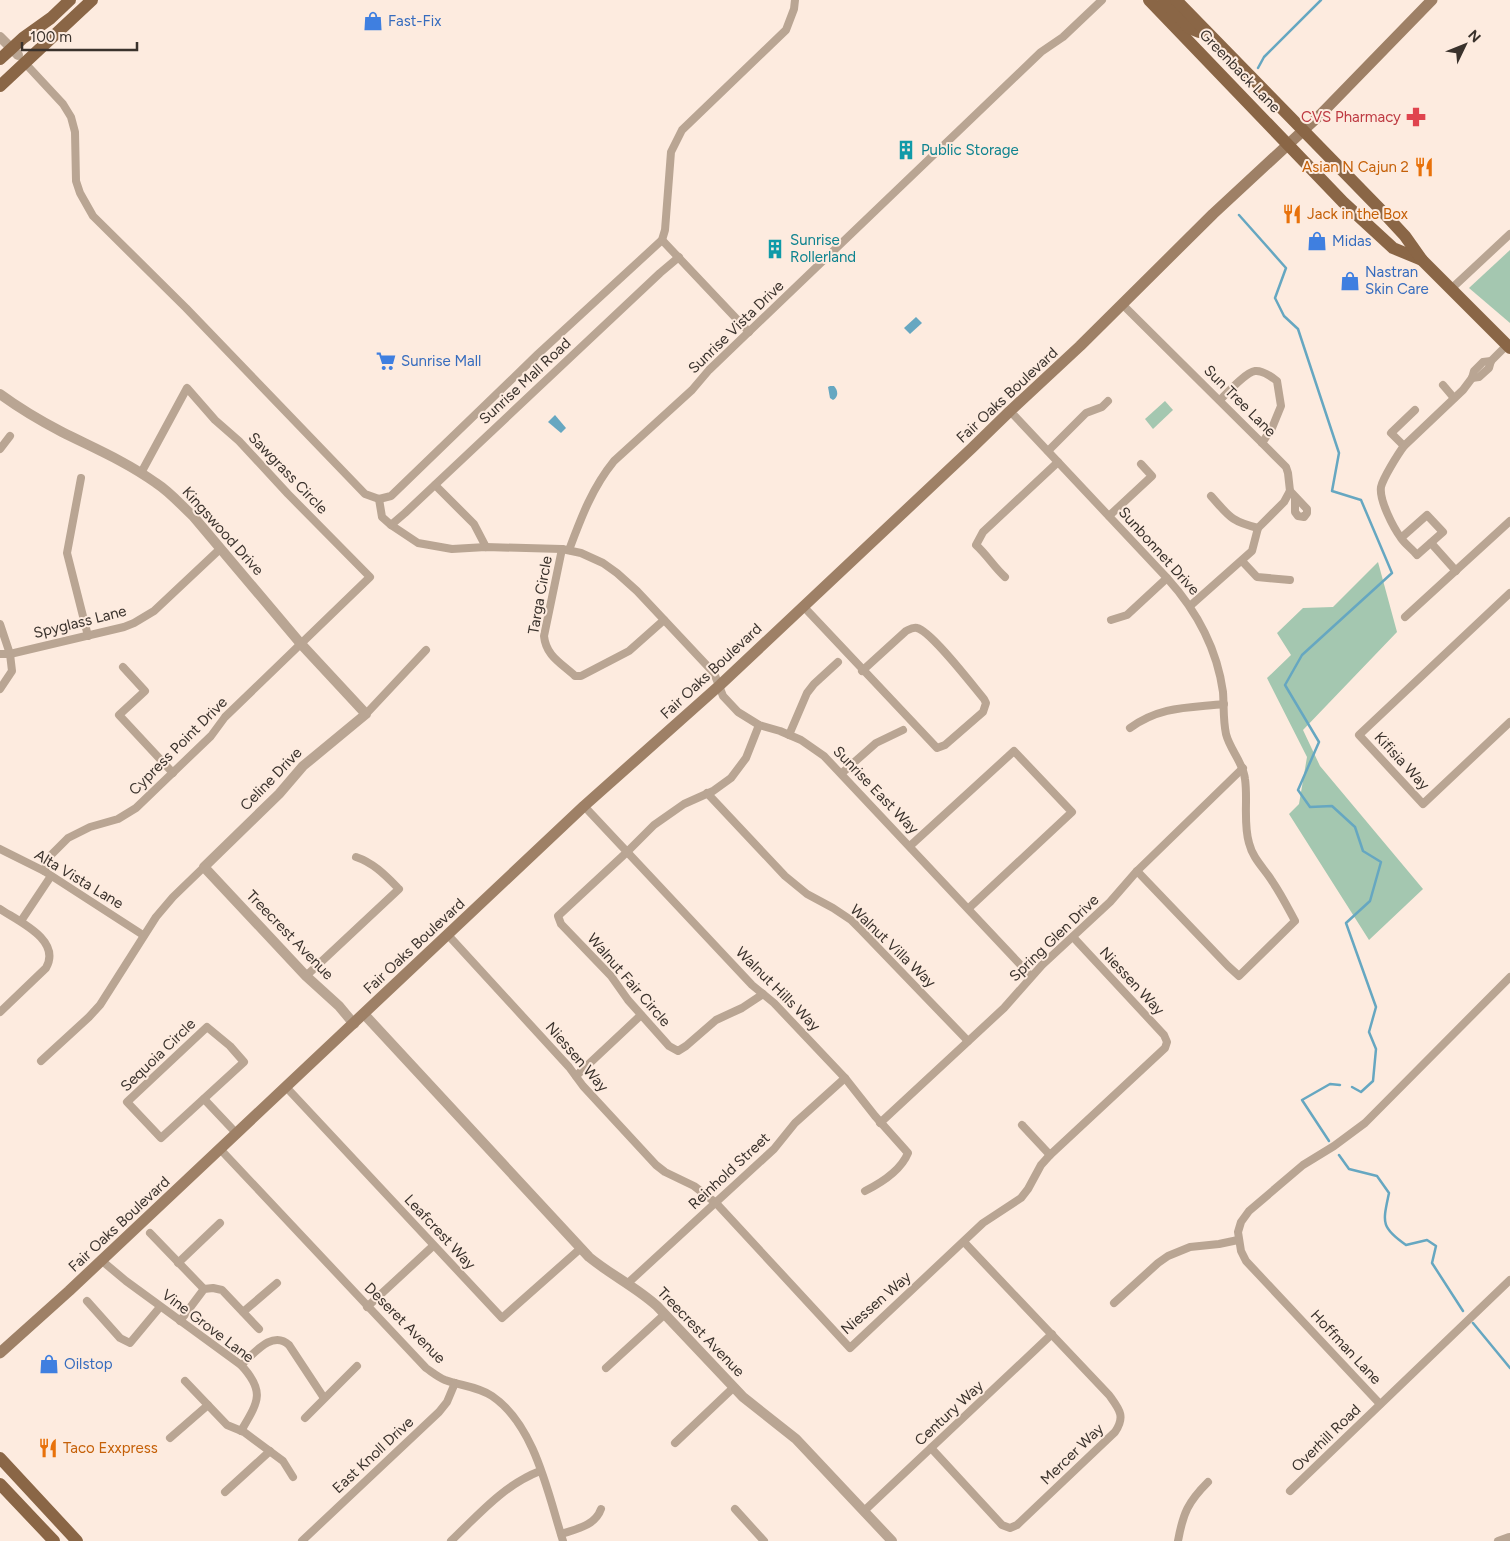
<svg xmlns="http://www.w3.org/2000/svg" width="1510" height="1541" font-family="Figtree,sans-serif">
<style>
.green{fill:#a4c7b0}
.water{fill:#66a7c1}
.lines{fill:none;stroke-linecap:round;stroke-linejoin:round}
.stream{stroke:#66a7c1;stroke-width:2.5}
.minor{stroke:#b9a593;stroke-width:8}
.tertiary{stroke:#b9a593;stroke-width:10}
.secondary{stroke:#9e8066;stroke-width:11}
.primary{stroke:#8a6646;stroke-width:12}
.labels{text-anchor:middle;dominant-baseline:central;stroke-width:4;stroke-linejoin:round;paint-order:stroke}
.shop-label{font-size:15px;fill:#366cbe;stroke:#fdebdf;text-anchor:start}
.street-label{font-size:15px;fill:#3a322c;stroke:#fdebdf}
.health-label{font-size:15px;fill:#be3a42;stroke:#fdebdf;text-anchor:end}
.culture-label{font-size:15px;fill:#0d838f;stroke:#fdebdf;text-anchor:start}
.food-label{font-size:15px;fill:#c56008;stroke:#fdebdf;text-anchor:start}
</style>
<rect width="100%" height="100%" fill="#fdebdf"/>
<!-- green -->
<g class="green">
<path d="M1510,250v73l-41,-35z"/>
<path d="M1165,401l8,9 -20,19 -8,-10z"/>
<path d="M1378,562l19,70 -94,98 17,36 103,123 -54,51 -80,-126 10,-10 8,-47 -40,-79 24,-23 -14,-22 26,-25 30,-1z"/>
</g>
<!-- water -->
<g class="water">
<path d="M916,317l6,6 -12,11 -6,-6z"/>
<path d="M830,386h4c4,4 5,11 -1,14l-3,-2 -2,-11z"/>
<path d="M555,415l11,13 -5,5 -13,-11z"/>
</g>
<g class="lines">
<!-- stream -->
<g class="stream">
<path d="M1258,68l6,-11 57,-57"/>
<path d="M1239,215l47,53 -11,30 9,18 14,13 41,124 -7,38 29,9 31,73 -90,82 -17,30 34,57 -21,48 12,17 22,-1 23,21 8,24 18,11 -11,39 -24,22 30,84 -7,25 7,17 -3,32 -12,11 -9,-5"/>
<path d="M1329,1141l-27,-41 28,-16 10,1"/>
<path d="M1339,1155l10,14 28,7 12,17c-6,29 -9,34 17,52l21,-5 9,6 -4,17 31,48"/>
<path d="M1473,1323l37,45"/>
</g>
<!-- minor -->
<g class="minor">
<path d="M23,61l40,43 8,13 4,15 1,49 4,12 13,23 93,92 179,186 14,5 12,-3 147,-142 124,-114 3,-10 6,-78 11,-22 104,-100 8,-21 1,-9"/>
<path d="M662,240l87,92"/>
<path d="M1451,289l59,-55"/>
<path d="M1122,304l140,139 24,24 2,6 2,18 -6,11 -26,26 -6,23 -62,55"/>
<path d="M1472,378l7,-1 10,-9 2,-7 16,-16"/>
<path d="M1443,385l11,13"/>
<path d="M1220,400c7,-7 26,-28 35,-29 8,-1 17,6 22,10l4,25 -9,22 -10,15"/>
<path d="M1010,411l157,167c29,32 50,71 56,114 1,14 0,28 3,42 4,16 17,28 19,45 3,20 -2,44 4,64 4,16 15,25 23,38 9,13 16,27 23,40l-56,55 -11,-10 -91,-95"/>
<path d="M1404,446l-13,-13 24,-23"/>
<path d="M0,449l10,-13"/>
<path d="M1048,451l38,-38 16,-6 6,-6"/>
<path d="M81,478l-14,75 21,83"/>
<path d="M435,485l39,39 12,23"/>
<path d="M1290,491l17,18v4l-3,4 -6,-1 -3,-4v-15"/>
<path d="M1211,496c18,20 19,25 47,32"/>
<path d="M379,499l3,18 9,8 27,18 34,6 34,-2 76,2 19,4 22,10 14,10 20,18 77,82 9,23 15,16 21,13 21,6 21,9 23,16 207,220"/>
<path d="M1109,516l43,-40 -11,-12"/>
<path d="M391,525l14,-12 255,-240 19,-16"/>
<path d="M1401,538l26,-23 16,17 -26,23c-5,-6 -12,-11 -16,-17 -8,-11 -22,-38 -20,-51 2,-9 17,-33 23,-41l59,-56 9,-12 2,-7 9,-9 8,-1"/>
<path d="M1431,543l25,28"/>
<path d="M562,549l-18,87c2,20 17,27 31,40h6l48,-25 35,-31"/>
<path d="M569,550c12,-32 23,-62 45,-89l78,-71 17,-20 332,-318 22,-15 39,-37"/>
<path d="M1242,561l15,16 33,3"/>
<path d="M1005,577c-11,-10 -18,-22 -29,-32l7,-13 75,-70"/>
<path d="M1510,593l-151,142 64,69 87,-82"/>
<path d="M803,606l134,142 8,-3 38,-33 3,-9 -2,-4c-11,-13 -53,-68 -67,-71 -4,-1 -7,1 -11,3l-44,40"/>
<path d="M1405,617l105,-96"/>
<path d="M1111,620l16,-5 40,-37"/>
<path d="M0,624l10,30 2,17 -12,18"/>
<path d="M0,654h10l114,-27 10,-4 20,-12 66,-62"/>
<path d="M123,667l22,24 -26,24 54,58"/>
<path d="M366,714l60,-64"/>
<path d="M759,725l-13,33 -15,20 -18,13 -29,13 -30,21 -27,27 -69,64 3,8 50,52 17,24 41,46 9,5 8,-5 30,-26 26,-12 21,-14"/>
<path d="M1130,728c31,-22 58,-20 94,-24"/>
<path d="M789,735l18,-42 7,-9 24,-22"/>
<path d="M842,773l34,-30 27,-13"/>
<path d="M707,793l78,83 22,18 26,14 18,12 10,10 107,111"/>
<path d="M584,806l168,179 22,18 71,75 30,38 33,37c-7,17 -27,30 -43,38"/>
<path d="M910,846l104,-95 58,61 -103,96"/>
<path d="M0,849l44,22 99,64"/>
<path d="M44,871l7,-16 17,-17 22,-11 28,-8 18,-11 75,-72 14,-19 145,-140 -82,-83 -49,-53 -24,-21 -28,-32 -46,85"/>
<path d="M0,909c18,12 62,31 46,59l-46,44"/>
<path d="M21,921l30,-45"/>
<path d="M448,935l121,132 14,19 73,79 9,7 29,14 22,17 134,145 133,-125 38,-25 7,-9 13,-24 9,-10 115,-107 2,-6 -3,-7 -91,-98"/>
<path d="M306,976l93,-87c-13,-13 -25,-26 -43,-32"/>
<path d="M207,1027l23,19 14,16 -83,76 -34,-36z"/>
<path d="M41,1061l48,-44 11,-12 56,-88 17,-20 31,-30"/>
<path d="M576,1076l65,-61"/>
<path d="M286,1087l216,231 79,-70"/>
<path d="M204,1099l33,35"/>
<path d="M880,1123l124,-115 38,-43 68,-63 27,-31 106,-103"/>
<path d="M1022,1125l28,30"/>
<path d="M220,1149l206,219c6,4 12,9 19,12 16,6 32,6 47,16 43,29 56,98 71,145"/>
<path d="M150,1233l54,56"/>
<path d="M101,1260l25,21 115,84c25,27 17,37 0,66"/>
<path d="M178,1263l42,-40"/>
<path d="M628,1283l146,-134 21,-26 50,-45"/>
<path d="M87,1301l33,37 10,5 30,-36"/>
<path d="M1114,1303l44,-40 10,-7 22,-9 29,-3 19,-4"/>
<path d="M367,1307l66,-61"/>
<path d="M243,1312l34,-29"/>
<path d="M180,1321l24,-32 9,-1 9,2 37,39"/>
<path d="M241,1365c12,-10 31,-36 48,-20l35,53"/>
<path d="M606,1368l59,-54"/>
<path d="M185,1381l42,44 17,7 39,29 10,16"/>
<path d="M1380,1404l-134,-143 -5,-10 -3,-19 3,-10 8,-11 54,-46 31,-19 31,-23 145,-146"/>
<path d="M305,1418l52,-52"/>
<path d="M170,1438l38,-33"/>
<path d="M675,1443l58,-55"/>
<path d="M931,1448l71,77 8,3 7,-3 98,-93c11,-16 4,-23 -6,-37l-145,-153"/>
<path d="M1290,1491l220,-211"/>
<path d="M225,1492l45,-41"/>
<path d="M735,1509l29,32"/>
<path d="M864,1511l188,-177"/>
<path d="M561,1534c15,-5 34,-8 40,-25"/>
<path d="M302,1541l137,-129 8,-10 8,-19"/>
<path d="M451,1541c28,-27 53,-56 89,-70"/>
<path d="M1178,1541c5,-28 10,-39 30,-59"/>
<path d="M1498,1541l11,-4"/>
</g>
<!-- tertiary -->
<g class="tertiary">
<path d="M0,37l18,18"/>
<path d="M0,394c19,14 41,27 62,38 32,16 65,30 94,51 14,9 25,22 37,33l108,128 65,70 -63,52 -24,28 -75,73 102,109 33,30 15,18"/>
<path d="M364,1014l225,243c22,18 47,30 68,49l86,91 53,42 96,102"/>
</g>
<!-- secondary -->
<path class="secondary" d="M0,1353l69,-62 515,-485 136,-121 252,-237 38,-37 70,-65 133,-132 108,-100 111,-114"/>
<!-- primary -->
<g class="primary">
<path d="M1149,0l194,202 50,46 29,12"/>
<path d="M1163,0l26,28 10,4 7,-1"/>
<path d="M1176,0l204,209 25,27 17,24 88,88"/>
<path d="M0,59l23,-21 28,-20 19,-18"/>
<path d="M0,86l92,-86"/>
<path d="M0,1458l77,83"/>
<path d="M0,1484l54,57"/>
</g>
</g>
<!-- icons -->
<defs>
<symbol id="shop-bare" viewBox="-9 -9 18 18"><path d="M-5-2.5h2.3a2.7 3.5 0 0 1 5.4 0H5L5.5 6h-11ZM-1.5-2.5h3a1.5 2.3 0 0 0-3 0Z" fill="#3f7fe0" stroke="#fdebdf" stroke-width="2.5" paint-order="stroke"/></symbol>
<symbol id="pharmacy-bare" viewBox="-9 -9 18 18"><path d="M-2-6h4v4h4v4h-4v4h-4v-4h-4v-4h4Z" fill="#e0444e" stroke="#fdebdf" stroke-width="2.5" paint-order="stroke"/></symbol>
<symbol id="building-bare" viewBox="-9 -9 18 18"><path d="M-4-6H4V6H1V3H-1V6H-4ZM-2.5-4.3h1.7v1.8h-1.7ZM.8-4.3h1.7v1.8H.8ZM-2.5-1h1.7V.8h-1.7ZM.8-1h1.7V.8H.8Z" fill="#0f9aa8" stroke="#fdebdf" stroke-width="2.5" paint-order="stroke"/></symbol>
<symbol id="restaurant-bare" viewBox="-9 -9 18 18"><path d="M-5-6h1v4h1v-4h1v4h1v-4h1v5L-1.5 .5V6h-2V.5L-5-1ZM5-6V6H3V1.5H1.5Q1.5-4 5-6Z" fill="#e8710a" stroke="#fdebdf" stroke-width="2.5" paint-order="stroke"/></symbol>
<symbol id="supermarket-bare" viewBox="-9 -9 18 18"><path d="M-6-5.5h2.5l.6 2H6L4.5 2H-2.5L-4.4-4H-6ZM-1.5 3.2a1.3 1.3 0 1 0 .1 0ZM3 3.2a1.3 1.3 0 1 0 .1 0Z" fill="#3f7fe0" stroke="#fdebdf" stroke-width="2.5" paint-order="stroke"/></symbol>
</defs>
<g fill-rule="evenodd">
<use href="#shop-bare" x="359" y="7" width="28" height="28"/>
<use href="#pharmacy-bare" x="1402" y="103" width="28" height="28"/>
<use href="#building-bare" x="892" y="136" width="28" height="28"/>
<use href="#restaurant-bare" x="1410" y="153" width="28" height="28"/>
<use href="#restaurant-bare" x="1278" y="200" width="28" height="28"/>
<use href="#shop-bare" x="1303" y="227" width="28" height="28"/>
<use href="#building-bare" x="761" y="235" width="28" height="28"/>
<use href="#shop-bare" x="1336" y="267" width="28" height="28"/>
<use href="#supermarket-bare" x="372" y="347" width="28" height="28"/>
<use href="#shop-bare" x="35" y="1350" width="28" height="28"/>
<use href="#restaurant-bare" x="34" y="1434" width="28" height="28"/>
</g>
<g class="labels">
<!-- shop labels -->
<g class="shop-label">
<text x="388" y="21">Fast-Fix</text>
<text x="1332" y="241">Midas</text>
<text x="1365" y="272">Nastran<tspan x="1365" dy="17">Skin Care</tspan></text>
<text x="401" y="361">Sunrise Mall</text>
<text x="64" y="1364">Oilstop</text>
</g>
<!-- street labels -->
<g class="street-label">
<text transform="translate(1240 71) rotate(46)">Greenback Lane</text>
<text transform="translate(736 327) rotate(-44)">Sunrise Vista Drive</text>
<text transform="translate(525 381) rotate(-43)">Sunrise Mall Road</text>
<text transform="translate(1007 395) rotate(-43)">Fair Oaks Boulevard</text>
<text transform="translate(1240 401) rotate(45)">Sun Tree Lane</text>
<text transform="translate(288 473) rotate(46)">Sawgrass Circle</text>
<text transform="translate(223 531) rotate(48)">Kingswood Drive</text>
<text transform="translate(1159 551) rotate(48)">Sunbonnet Drive</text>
<text transform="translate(540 595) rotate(-80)">Targa Circle</text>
<text transform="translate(80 622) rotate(-14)">Spyglass Lane</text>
<text transform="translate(711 671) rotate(-43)">Fair Oaks Boulevard</text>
<text transform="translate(178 746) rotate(-45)">Cypress Point Drive</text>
<text transform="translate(1402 761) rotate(47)">Kifisia Way</text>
<text transform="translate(271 779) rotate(-46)">Celine Drive</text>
<text transform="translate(876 790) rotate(46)">Sunrise East Way</text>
<text transform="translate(79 879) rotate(31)">Alta Vista Lane</text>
<text transform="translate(290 935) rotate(46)">Treecrest Avenue</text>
<text transform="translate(1054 938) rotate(-44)">Spring Glen Drive</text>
<text transform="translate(414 946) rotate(-43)">Fair Oaks Boulevard</text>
<text transform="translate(893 946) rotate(44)">Walnut Villa Way</text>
<text transform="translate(629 980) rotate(49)">Walnut Fair Circle</text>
<text transform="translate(1132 981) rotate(47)">Niessen Way</text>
<text transform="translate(778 989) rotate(45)">Walnut Hills Way</text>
<text transform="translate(158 1055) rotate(-44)">Sequoia Circle</text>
<text transform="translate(577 1057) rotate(49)">Niessen Way</text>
<text transform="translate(729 1171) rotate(-43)">Reinhold Street</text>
<text transform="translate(119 1224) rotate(-43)">Fair Oaks Boulevard</text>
<text transform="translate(440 1232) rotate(47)">Leafcrest Way</text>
<text transform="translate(876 1303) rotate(-41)">Niessen Way</text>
<text transform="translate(405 1323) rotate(45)">Deseret Avenue</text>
<text transform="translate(208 1326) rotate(37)">Vine Grove Lane</text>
<text transform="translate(701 1332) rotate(46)">Treecrest Avenue</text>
<text transform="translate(1346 1347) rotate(47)">Hoffman Lane</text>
<text transform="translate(949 1413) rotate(-43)">Century Way</text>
<text transform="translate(1326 1438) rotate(-44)">Overhill Road</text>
<text transform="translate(1072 1454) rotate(-44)">Mercer Way</text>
<text transform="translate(373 1455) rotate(-43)">East Knoll Drive</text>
</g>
<!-- health labels -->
<g class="health-label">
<text x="1401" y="117">CVS Pharmacy</text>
</g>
<!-- culture labels -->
<g class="culture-label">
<text x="921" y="150">Public Storage</text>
<text x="790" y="240">Sunrise<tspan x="790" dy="17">Rollerland</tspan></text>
</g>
<!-- food labels -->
<g class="food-label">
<text x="1409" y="167" text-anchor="end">Asian N Cajun 2</text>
<text x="1307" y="214">Jack in the Box</text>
<text x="63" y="1448">Taco Exxpress</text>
</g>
</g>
<!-- north arrow -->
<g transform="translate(1465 45) rotate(47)" stroke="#fdebdf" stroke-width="4" paint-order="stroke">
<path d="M0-4L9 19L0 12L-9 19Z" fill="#3a322c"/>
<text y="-8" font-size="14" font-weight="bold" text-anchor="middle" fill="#3a322c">N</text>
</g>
<!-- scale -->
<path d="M22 42v8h115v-8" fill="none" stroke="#3a322c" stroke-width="2.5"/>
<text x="30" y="42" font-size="15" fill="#3a322c" stroke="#fdebdf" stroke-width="4" paint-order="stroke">100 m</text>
</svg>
